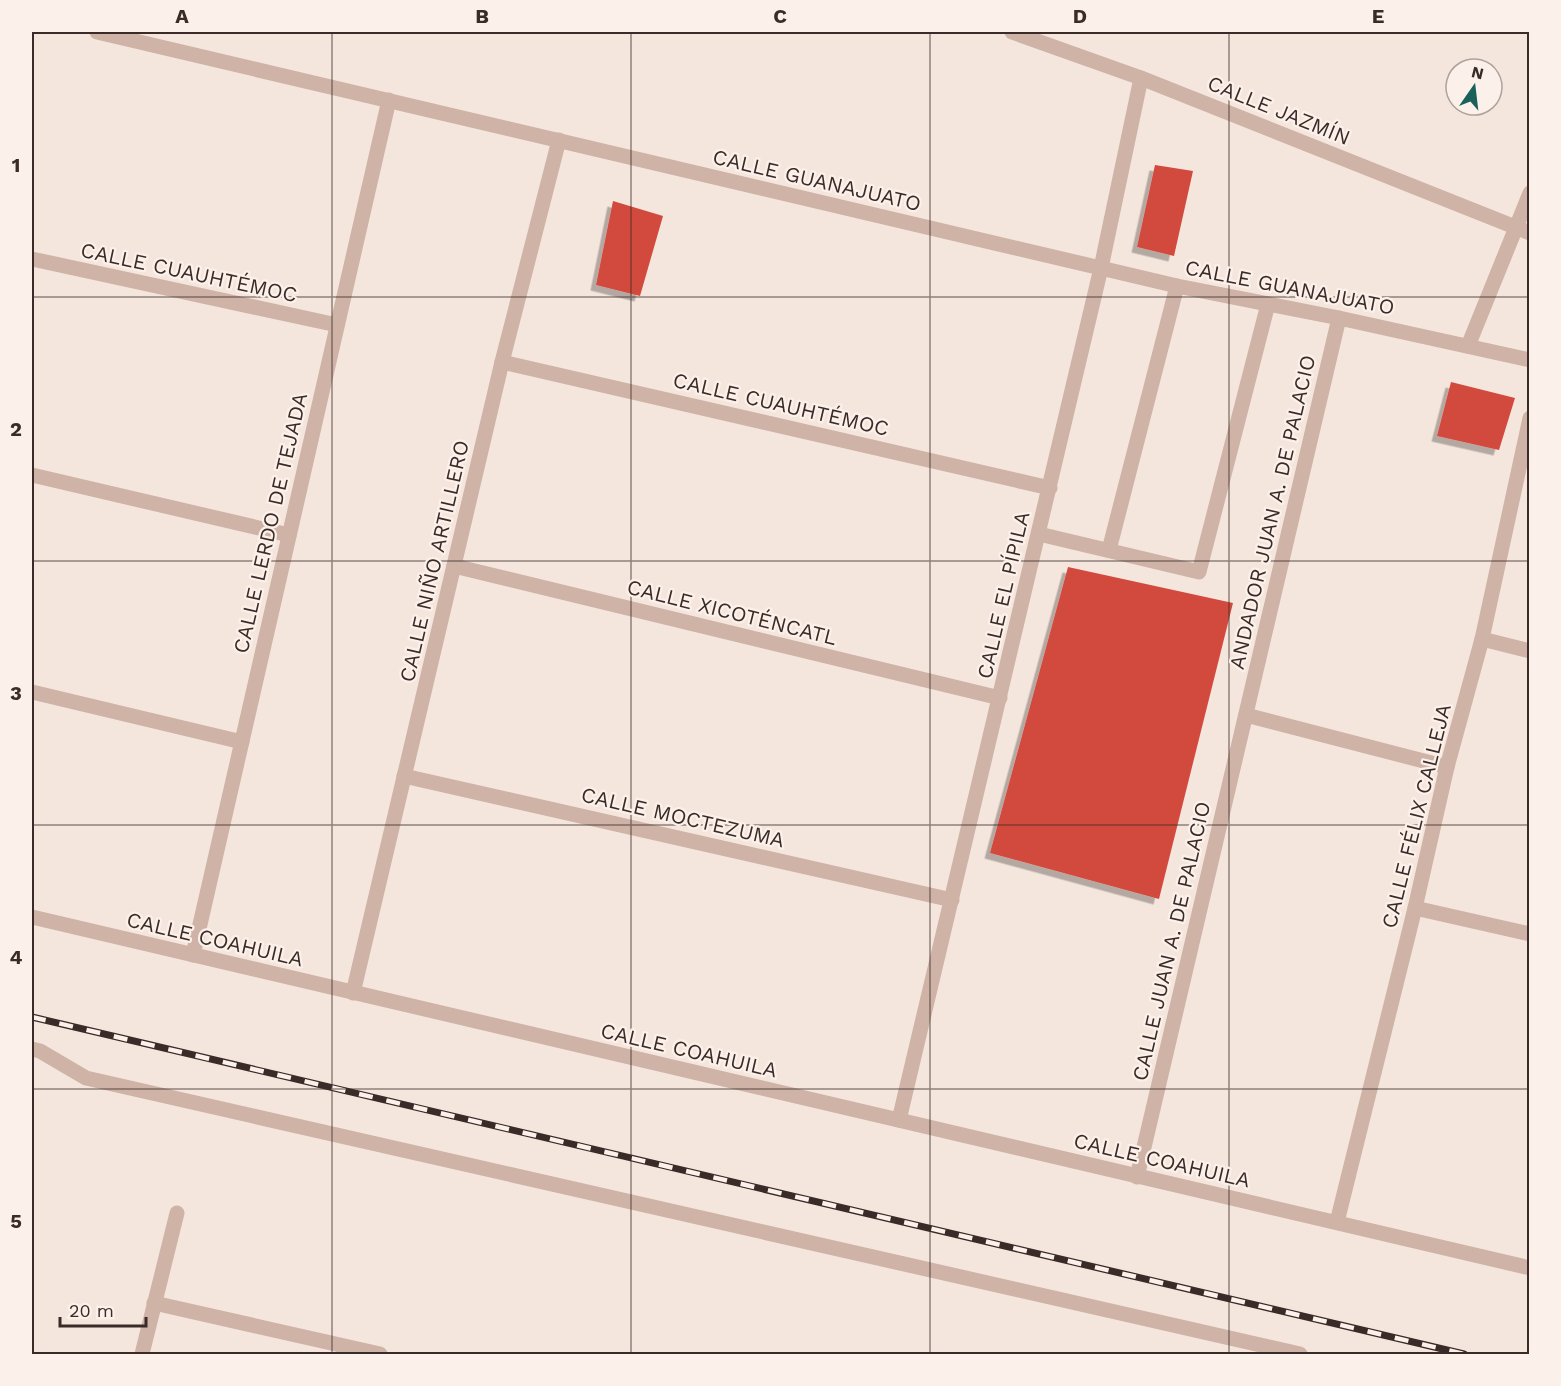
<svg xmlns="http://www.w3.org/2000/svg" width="1561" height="1386" font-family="'Work Sans',sans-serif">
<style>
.building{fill:#d24a3e;filter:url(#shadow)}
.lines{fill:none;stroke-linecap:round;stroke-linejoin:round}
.minor{stroke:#cfb3a7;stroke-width:15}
.rail-casing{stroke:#3a2b28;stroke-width:7}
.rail{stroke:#fcf1ea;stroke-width:4.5;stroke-dasharray:14;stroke-linecap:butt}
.grid{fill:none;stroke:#3a2b28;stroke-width:1.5;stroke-opacity:0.55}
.labels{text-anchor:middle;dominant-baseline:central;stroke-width:4.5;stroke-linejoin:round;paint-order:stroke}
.street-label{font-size:21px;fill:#3a2b28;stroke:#fcf1ea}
.neatline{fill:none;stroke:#3a2b28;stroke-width:2}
.grid-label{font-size:20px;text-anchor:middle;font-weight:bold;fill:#3a2b28}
</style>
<defs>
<filter id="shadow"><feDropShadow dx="-5.5" dy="5.5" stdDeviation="0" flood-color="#0004"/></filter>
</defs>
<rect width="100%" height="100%" fill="#f5e6dd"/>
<!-- building -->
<g class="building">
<path d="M1155,165l38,6 -19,85 -37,-9z"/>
<path d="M613,201l50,15 -23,80 -44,-11z"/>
<path d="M1451,382l64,16 -16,52 -62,-14z"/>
<path d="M1068,567l165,36 -74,296 -169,-46z"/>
</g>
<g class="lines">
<!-- minor -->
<g class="minor">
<path d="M97,32l1080,254 162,32 191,42"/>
<path d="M1012,32l129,46 389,155"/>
<path d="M32,259l305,66"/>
<path d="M1468,346l62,-153"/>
<path d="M502,362l548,126"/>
<path d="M32,475l257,60"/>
<path d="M1039,534l160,38 69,-268"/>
<path d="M1109,550l68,-264"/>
<path d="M454,566l546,132"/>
<path d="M1482,639l48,12"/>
<path d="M32,692l210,50"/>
<path d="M1246,715l201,52"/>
<path d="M404,776l548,124"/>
<path d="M1415,908l115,26"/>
<path d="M32,917l1498,351"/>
<path d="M193,955l196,-855"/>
<path d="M353,993l149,-631 57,-222"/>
<path d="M32,1049l8,2 46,27 1214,276"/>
<path d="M899,1120l202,-852 40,-190"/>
<path d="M1137,1177l202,-859"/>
<path d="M1337,1222l78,-314 32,-141 35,-128 48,-221"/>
<path d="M154,1303l226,51"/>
<path d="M142,1354l35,-141"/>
</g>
<defs>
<path id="rail" d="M32,1017l1432,337"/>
</defs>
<!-- rail casing -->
<use href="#rail" class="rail-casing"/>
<!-- rail -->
<use href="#rail" class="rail"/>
</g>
<!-- grid -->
<path class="grid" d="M332,32v1322M631,32v1322M930,32v1322M1229,32v1322M32,297h1498M32,561h1498M32,825h1498M32,1089h1498"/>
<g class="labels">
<!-- street labels -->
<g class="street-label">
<text transform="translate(1279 110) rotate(22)">CALLE JAZMÍN</text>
<text transform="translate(817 180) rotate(13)">CALLE GUANAJUATO</text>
<text transform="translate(189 272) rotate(12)">CALLE CUAUHTÉMOC</text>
<text transform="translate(1290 287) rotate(11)">CALLE GUANAJUATO</text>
<text transform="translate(781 404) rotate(13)">CALLE CUAUHTÉMOC</text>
<text transform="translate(1272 512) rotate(-77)">ANDADOR JUAN A. DE PALACIO</text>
<text transform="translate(270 523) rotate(-77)">CALLE LERDO DE TEJADA</text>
<text transform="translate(434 561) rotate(-77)">CALLE NIÑO ARTILLERO</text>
<text transform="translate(1003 595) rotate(-77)">CALLE EL PÍPILA</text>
<text transform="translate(732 612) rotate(14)">CALLE XICOTÉNCATL</text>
<text transform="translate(1416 816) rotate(-76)">CALLE FÉLIX CALLEJA</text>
<text transform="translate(683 817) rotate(13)">CALLE MOCTEZUMA</text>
<text transform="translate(215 939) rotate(13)">CALLE COAHUILA</text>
<text transform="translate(1171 941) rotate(-77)">CALLE JUAN A. DE PALACIO</text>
<text transform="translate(689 1050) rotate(13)">CALLE COAHUILA</text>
<text transform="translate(1162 1160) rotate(13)">CALLE COAHUILA</text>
</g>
</g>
<!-- border -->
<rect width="1561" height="1386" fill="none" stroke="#fcf1ea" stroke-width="66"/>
<!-- north arrow -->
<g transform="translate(1474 87) rotate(14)"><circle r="28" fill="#fcf1ea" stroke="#aea29c" stroke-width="1.5"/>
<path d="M0-4.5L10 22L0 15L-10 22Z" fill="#19615a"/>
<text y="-9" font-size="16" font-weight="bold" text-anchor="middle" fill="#3a2b28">N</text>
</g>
<!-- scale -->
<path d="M60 1317v9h86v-9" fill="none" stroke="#3a2b28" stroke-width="3"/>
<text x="69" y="1317" font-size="18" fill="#3a2b28" stroke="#fcf1ea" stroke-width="4.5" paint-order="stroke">20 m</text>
<rect x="33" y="33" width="1495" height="1320" class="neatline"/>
<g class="grid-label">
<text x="182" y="23">A</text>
<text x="482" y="23">B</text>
<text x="780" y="23">C</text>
<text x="1080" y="23">D</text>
<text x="1378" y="23">E</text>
<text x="16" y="172">1</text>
<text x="16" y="436">2</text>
<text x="16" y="700">3</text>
<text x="16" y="964">4</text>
<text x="16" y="1228">5</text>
</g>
</svg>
